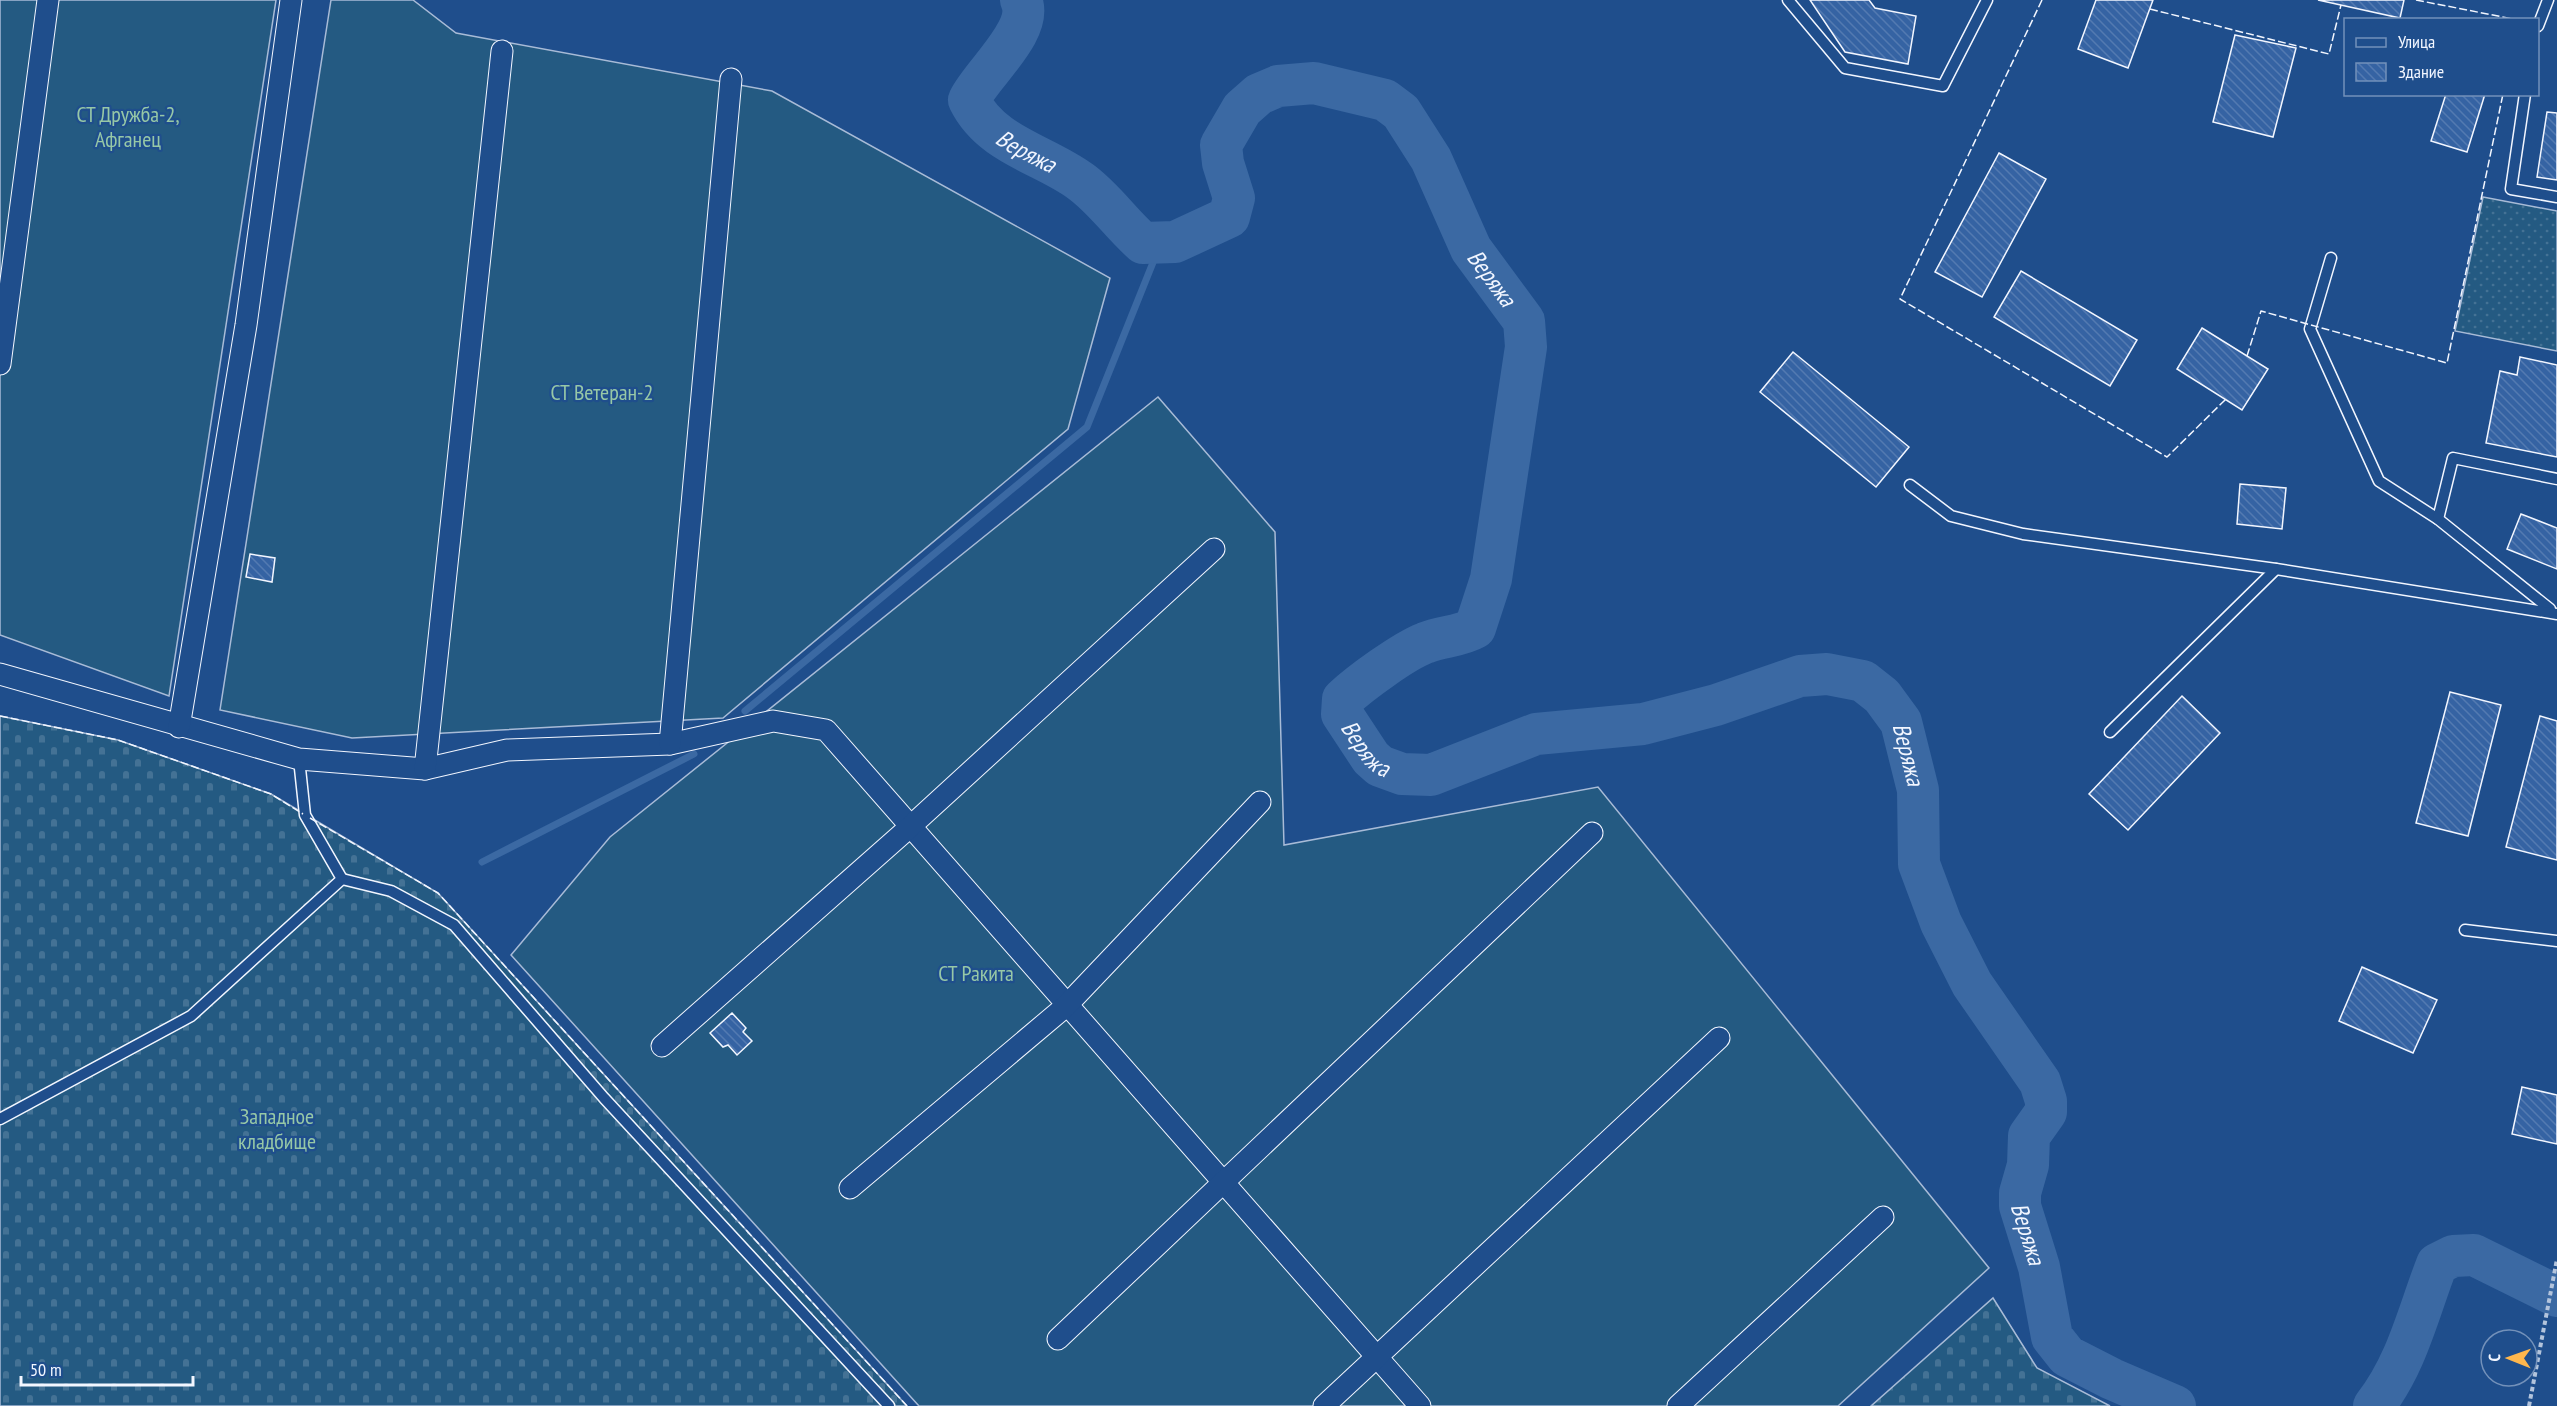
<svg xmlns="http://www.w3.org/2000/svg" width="2557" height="1406" font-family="'PT Sans Narrow',sans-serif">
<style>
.grass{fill:url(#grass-dots);stroke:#a8bbd7;stroke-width:1.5}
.cemetery{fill:url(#cemetery-stones);stroke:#a8bbd7;stroke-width:1.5}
.garden{fill:#245a82;stroke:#a8bbd7;stroke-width:1.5}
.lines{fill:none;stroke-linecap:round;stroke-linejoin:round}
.stream{stroke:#3b69a3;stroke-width:7}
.river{stroke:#3b69a3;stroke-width:42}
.building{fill:url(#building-back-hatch);stroke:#f2f6ff;stroke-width:1.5}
.lane-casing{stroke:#f2f6ff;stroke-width:13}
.street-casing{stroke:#f2f6ff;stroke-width:23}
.path{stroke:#b3c4dc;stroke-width:4;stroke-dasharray:4.5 3;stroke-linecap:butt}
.lane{stroke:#1f4e8c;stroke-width:10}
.street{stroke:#1f4e8c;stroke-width:21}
.fence{stroke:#f2f6ff;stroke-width:1.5;stroke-dasharray:8 3;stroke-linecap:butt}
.labels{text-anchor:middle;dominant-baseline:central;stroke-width:4.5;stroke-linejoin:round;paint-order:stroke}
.park-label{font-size:22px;fill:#97c8a6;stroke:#1f4e8c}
.water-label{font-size:24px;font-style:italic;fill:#f2f6ff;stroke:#1f4e8c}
</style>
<defs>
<pattern id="grass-dots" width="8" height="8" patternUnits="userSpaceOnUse" patternTransform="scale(1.5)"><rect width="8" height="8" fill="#245a82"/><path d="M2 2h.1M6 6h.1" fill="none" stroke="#447295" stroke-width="1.8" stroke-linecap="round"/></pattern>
<pattern id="cemetery-stones" width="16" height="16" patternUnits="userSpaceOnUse" patternTransform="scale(1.5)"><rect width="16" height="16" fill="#245a82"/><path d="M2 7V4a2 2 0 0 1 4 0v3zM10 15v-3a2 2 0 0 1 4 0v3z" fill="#447295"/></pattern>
<pattern id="building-back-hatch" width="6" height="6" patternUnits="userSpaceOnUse" patternTransform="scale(1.5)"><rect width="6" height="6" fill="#3563a3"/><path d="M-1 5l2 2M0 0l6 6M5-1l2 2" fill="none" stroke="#537ab1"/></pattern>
</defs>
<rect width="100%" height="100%" fill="#1f4e8c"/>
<!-- grass -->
<path class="grass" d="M2483,197l74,14v140l-102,-20z"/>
<!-- cemetery -->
<g class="cemetery">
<path d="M0,716l118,24 153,54 167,99 469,513h-907z"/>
<path d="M1993,1298l44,70 73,38h-239z"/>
</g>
<!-- garden -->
<g class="garden">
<path d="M0,0h276l-107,696 -169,-61z"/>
<path d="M331,0h82l43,33 316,58 338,187 -42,151 -345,289 -371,20 -132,-28z"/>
<path d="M1158,397l117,135 9,313 314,-58 391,481 -151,138h-919l-408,-451 99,-118z"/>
</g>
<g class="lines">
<!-- stream -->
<g class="stream">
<path d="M745,711l342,-284 73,-182"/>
<path d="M482,862l212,-108"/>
</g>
<!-- river -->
<g class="river">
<path id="s1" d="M1021,0c14,30 -39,73 -52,100 22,45 74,54 111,81 24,17 41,43 63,62l32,-1 54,-25 5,-19 -11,-35 -2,-18 21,-36 17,-15 19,-8 36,-3 71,17 16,12 30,47 40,90 53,72 2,26 -35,232 -16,49c-16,9 -33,8 -50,15 -21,8 -65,40 -82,56l-1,15 29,44 9,8 22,8 29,1 105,-41 107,-10 73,-19 84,-29 27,-2 36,7 19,15 19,26 17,68 1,74 22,59 31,61 68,98 6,19v11l-17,24 -1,29 -8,28v13l19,61 13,70 15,19 45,23 63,27"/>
<path d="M2374,1406c33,-42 44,-93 63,-142l16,-8 21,-1 83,41"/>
</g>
</g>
<!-- building -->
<g class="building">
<path d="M1810,0h59l6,8 41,8 -8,48 -63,-12z"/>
<path d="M2096,0h57l-25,68 -50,-19z"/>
<path d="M2318,0h86l-4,18z"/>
<path d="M2235,35l61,13 -23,89 -60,-15z"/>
<path d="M2446,94h39l-18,58 -36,-11z"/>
<path d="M2547,112l10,1v67l-20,-3z"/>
<path d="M1999,153l47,26 -64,118 -47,-25z"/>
<path d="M2021,271l116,69 -27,46 -116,-69z"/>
<path d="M2202,328l66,41 -26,41 -65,-41z"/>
<path d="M1793,352l116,95 -33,40 -116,-95z"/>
<path d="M2520,357l37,8v92l-71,-14 14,-72 17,4z"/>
<path d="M2240,484l46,4 -4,41 -45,-5z"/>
<path d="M2521,514l36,14v41l-50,-20z"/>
<path d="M250,554l25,4 -3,24 -26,-5z"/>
<path d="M2450,692l51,13 -33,131 -52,-13z"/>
<path d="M2182,696l38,37 -92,97 -39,-36z"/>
<path d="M2540,716l17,5v139l-51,-13z"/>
<path d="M2362,967l75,33 -24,53 -74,-32z"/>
<path d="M732,1013l14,15 -3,4 9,9 -15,14 -9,-10 -5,2 -13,-14z"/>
<path d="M2522,1087l35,8v49l-45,-10z"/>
</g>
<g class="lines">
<defs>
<g id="lane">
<path d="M1788,0l57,68 98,18 44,-86"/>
<path d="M2538,26l10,-26"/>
<path d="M2525,94l-14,95 46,8"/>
<path d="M2331,258l-21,71 69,152 59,38 112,90"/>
<path d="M1910,485l41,31 72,18 253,35 281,45"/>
<path d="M2438,519l15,-61 104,21"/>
<path d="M2110,732l166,-163"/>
<path d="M342,879l49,12 63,34 150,173 285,308"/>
<path d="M2465,930l92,11"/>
<path d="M0,1119l191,-103 151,-137 -37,-64 -6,-56"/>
</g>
<g id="street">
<path d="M0,364l48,-364"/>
<path d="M0,674l299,85 126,10 82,-19 163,-6 103,-23 53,9 594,676"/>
<path d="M179,727l67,-402 45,-325"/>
<path d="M670,744l61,-665"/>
<path d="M425,769l77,-718"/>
<path d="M662,1046l249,-220 303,-277"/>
<path d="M850,1188l216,-182 194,-204"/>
<path d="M1058,1339l534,-506"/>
<path d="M1324,1406l395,-368"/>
<path d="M1678,1406l205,-189"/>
</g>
</defs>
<!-- lane casing -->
<use href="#lane" class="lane-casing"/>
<!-- street casing -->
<use href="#street" class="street-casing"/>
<!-- path -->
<path class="path" d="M2529,1406l28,-147"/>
<!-- lane -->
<use href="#lane" class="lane"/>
<!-- street -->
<use href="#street" class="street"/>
<!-- fence -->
<g class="fence">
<path d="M2042,0l-142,299 267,158 59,-58"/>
<path d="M2416,0l102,20"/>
<path d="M2150,9l179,45 12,-49"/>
<path d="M2247,356l14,-45 186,52 56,-269"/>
<path d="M0,716l118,24 153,54 32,20"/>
<path d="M310,818l128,75 469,513"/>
</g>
</g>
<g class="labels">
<!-- park labels -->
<g class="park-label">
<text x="128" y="114">СТ Дружба-2,<tspan x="128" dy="25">Афганец</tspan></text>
<text x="602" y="392">СТ Ветеран-2</text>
<text x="976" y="973">СТ Ракита</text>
<text x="277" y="1116">Западное<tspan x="277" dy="25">кладбище</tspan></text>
</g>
<!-- water labels -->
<g class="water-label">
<text stroke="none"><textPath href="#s1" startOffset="195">Веряжа</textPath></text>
<text stroke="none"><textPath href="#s1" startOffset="915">Веряжа</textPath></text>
<text stroke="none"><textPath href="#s1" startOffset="1490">Веряжа</textPath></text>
<text stroke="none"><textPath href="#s1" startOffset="2103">Веряжа</textPath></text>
<text stroke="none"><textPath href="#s1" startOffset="2625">Веряжа</textPath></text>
</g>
</g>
<!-- legend -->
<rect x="2344" y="18" width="195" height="78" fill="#1f4e8c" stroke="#7391ba" stroke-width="1.5"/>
<rect x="2356" y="38" width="30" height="9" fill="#1f4e8c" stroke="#7391ba" stroke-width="1.5"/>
<text x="2398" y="48" font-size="18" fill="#f2f6ff">Улица</text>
<rect x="2356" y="63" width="30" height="18" fill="url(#building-back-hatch)" stroke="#7391ba" stroke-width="1.5"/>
<text x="2398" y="78" font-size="18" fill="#f2f6ff">Здание</text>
<!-- north arrow -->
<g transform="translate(2509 1358) rotate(271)"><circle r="28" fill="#1f4e8c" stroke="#7391ba" stroke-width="1.5"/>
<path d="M0-4.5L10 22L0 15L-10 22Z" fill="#ffb74d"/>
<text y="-9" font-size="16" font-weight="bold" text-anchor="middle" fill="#f2f6ff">С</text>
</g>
<!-- scale -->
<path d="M21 1376v9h172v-9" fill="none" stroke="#f2f6ff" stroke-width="3"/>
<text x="30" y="1376" font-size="18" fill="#f2f6ff" stroke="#1f4e8c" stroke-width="4.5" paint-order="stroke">50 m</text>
</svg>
